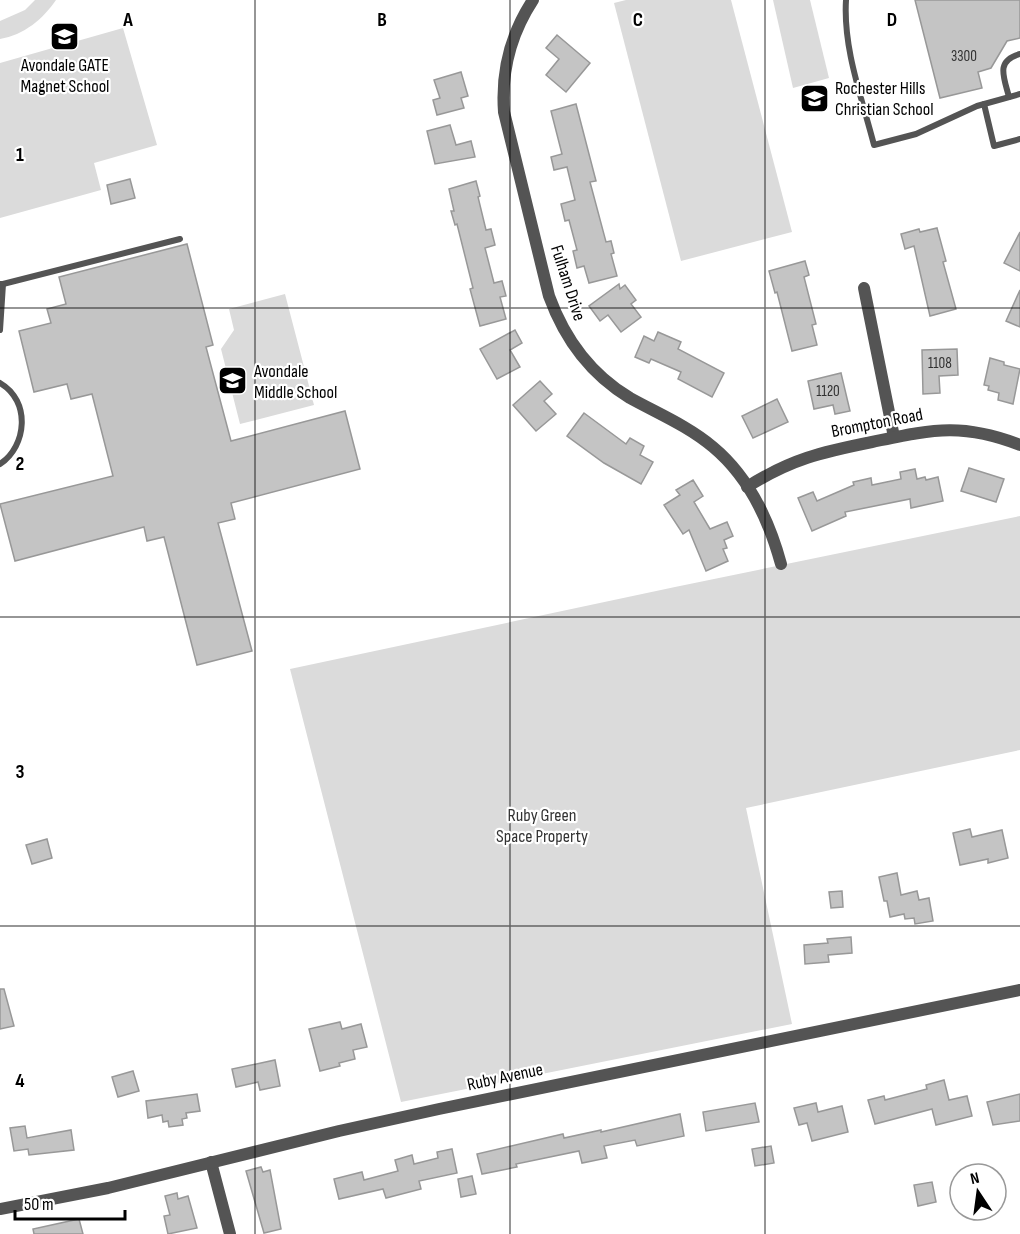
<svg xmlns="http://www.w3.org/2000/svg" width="1020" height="1234" font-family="'Sofia Sans Condensed',sans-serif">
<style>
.green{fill:#dbdbdb}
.building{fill:#c4c4c4;stroke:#989898;stroke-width:1.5}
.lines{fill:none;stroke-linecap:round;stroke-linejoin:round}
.lane{stroke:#545454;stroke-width:6}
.street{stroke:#545454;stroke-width:12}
.grid{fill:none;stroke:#000;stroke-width:1.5;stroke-opacity:0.55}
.labels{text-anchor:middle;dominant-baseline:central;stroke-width:4.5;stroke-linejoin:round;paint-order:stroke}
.number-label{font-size:15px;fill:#313131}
.poi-label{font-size:18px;fill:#000;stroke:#fff;text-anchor:start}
.street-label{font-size:18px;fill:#000;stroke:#fff}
.park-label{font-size:18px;fill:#323232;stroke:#fff}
.grid-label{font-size:20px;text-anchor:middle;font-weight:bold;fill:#000;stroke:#fff;stroke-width:4.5;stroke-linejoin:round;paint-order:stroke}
</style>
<rect width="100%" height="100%" fill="#fff"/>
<!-- green -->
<g class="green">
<path d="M35,0h21c-13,19 -32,35 -56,39v-18l25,-11z"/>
<path d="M626,0h105l61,232 -111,29 -67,-258z"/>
<path d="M773,0h37l19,78 -36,10z"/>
<path d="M123,28l34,117 -63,18 7,27 -101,28v-155z"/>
<path d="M285,294l29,111 -74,19 -19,-75 13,-19 -5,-21z"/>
<path d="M1020,516v234l-274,58 46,216 -391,78 -111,-433 385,-82z"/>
</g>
<!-- building -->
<g class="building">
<path d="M915,0h105v38l-13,3 -16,27 -13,4 4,16 -42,10z"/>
<path d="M557,35l33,28 -24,29 -20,-17 13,-16 -13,-11z"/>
<path d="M461,72l7,24 -7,2 3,10 -27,7 -4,-15 7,-2 -6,-18z"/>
<path d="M576,104l20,77 -6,1 16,60 5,-1 3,12 -3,1 6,22 -28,7 -5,-17 -7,2 -4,-17 4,-1 -8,-30 -4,1 -4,-17 14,-4 -8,-33 -13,3 -3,-13 11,-3 -11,-43z"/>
<path d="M450,125l6,20 15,-4 4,16 -40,7 -8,-33z"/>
<path d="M130,179l5,19 -24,6 -4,-19z"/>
<path d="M476,181l4,15 -2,1 8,33 5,-1 4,16 -10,3 9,35 8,-2 4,15 -6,1 6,22 -26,7 -10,-37 3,-1 -16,-64 -2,1 -4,-14h3l-5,-22z"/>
<path d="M937,228l9,33 -3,1 13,47 -26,7 -16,-70 -9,3 -4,-15 18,-5 1,3z"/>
<path d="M1020,232v39l-16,-8z"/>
<path d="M187,244l26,101 -7,2 25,94 114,-30 15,58 -129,34 4,16 -17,4 34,128 -55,14 -33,-128 -17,4 -3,-14 -129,34 -15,-57 113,-28 -21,-82 -21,5 -4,-15 -33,8 -15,-61 32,-8 -4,-14 19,-5 -7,-27z"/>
<path d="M805,261l4,14 -5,2 12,47 -4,1 5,20 -25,6 -15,-59 -2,1 -6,-22z"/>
<path d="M619,284l1,5 5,-4 11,15 -5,4 10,13 -20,15 -13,-17 -8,6 -11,-15z"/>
<path d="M1020,290v37l-14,-6z"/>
<path d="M515,330l7,13 -12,7 10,17 -23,12 -17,-30z"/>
<path d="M658,332l23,10 -3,7 46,24 -12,24 -34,-18 3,-7 -30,-13 -2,4 -14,-6 9,-21 10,5z"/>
<path d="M957,349l1,26 -19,1 1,17 -17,1 -1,-44z"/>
<path d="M990,358l14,4v3l16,4 -7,35 -15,-4 1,-7 -11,-3 1,-4 -5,-1z"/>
<path d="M841,373l9,38 -15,3 -2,-9 -19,4 -6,-28z"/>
<path d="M540,381l12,13 -8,7 12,13 -20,17 -23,-26z"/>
<path d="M777,399l11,23 -35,16 -11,-22z"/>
<path d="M584,413l42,31 4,-6 14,8 -4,9 13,7 -12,22 -37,-21 -37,-27z"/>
<path d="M969,468l35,11 -8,23 -35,-11z"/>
<path d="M915,469l2,10 8,-2 1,3 12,-3 5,24 -32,7 -1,-9 -65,13 1,4 -34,15 -14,-33 15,-6 4,9 37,-16 -1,-3 18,-4 1,7 29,-6 -1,-7z"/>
<path d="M693,480l10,16 -9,6 16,27 17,-7 6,14 -9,4 3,8 -4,1 5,12 -22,10 -17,-41 -6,4 -19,-29 16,-10 -4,-5z"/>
<path d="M970,829l2,8 30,-7 6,28 -20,5v-4l-28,6 -7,-32z"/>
<path d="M47,839l5,19 -20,6 -6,-19z"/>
<path d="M897,873l4,22 16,-4 2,9 10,-2 4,23 -18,3 -1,-6 -9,1 -1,-5 -14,3 -3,-16h-3l-5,-24z"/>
<path d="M842,891l1,16 -12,1 -2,-16z"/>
<path d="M851,937l1,16 -24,2 1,7 -24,2 -1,-19 24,-2 -1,-4z"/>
<path d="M0,989h4l10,37 -14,3z"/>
<path d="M340,1022l2,7 19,-5 6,23 -14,3 2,9 -16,4 1,3 -20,5 -11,-42z"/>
<path d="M275,1060l5,26 -20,4 -2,-8 -22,5 -4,-18z"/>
<path d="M133,1071l6,20 -21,6 -6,-20z"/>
<path d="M944,1080l5,20 18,-4 5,20 -36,9 -4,-16 -57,15 -7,-24 16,-4 1,4 42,-11 -1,-4z"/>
<path d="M197,1094l3,17 -14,2 1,5 -5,1 1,6 -14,2 -1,-6 -5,1 -1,-7 -14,3 -2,-17z"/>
<path d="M1020,1094v27l-27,4 -6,-23z"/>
<path d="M755,1103l4,19 -53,9 -3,-19z"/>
<path d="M816,1103l2,9 24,-6 6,26 -36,9 -5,-18 -8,2 -5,-17z"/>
<path d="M680,1114l4,22 -47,10 -2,-6 -31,6 3,12 -25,5 -3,-12 -63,13 1,3 -35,7 -5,-20 86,-20 1,4 37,-8v2z"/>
<path d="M25,1126l2,12 44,-8 3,20 -45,5 -1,-6 -14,2 -4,-23z"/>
<path d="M771,1146l3,17 -19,3 -3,-17z"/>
<path d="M452,1149l5,24 -38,8 2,8 -35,9 -3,-9 -44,10 -5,-20 28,-7 2,8 34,-9 -3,-11 17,-5 2,9 24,-6 -1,-6z"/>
<path d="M261,1167l2,5 7,-2 11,59 -17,4 -18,-62z"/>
<path d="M472,1176l4,18 -15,3 -3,-18z"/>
<path d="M932,1182l4,20 -18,4 -4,-21z"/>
<path d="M177,1193l1,6 10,-3 9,32 -29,6 -4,-18 6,-1 -5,-19z"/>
<path d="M79,1219l4,15h-49l-1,-5z"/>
</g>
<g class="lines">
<!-- lane -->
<g class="lane">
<path d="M846,0c-3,49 16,98 28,145l42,-11 61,-28 43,-12"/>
<path d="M1009,97c-5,-20 -14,-36 11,-43"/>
<path d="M984,104l10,42 26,-7"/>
<path d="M3,284l177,-45"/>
<path d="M0,330l3,-46h-3"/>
<path d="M0,383c31,18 27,63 0,81"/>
</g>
<!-- street -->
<g class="street">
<path d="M533,0c-23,35 -32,71 -29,112l45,184c16,44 41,78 81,102 29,16 58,28 83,49 36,30 56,73 68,117"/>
<path d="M864,288l30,149"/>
<path d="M747,487c44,-28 75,-35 125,-45 59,-12 89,-20 148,3"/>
<path d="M211,1162l19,72"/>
<path d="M0,1209l108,-21 231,-57 100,-22 581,-119"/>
</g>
</g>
<!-- grid -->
<path class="grid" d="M255,0v1234M510,0v1234M765,0v1234M0,308h1020M0,617h1020M0,926h1020"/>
<!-- icons -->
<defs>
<symbol id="school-square" viewBox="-11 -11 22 22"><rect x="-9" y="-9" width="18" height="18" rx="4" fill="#000" stroke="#fff"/><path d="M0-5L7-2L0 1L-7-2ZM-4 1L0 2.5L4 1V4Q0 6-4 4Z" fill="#fff"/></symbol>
</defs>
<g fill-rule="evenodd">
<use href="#school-square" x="48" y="20" width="33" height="33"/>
<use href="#school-square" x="798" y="82" width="33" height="33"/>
<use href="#school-square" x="216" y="364" width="33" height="33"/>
</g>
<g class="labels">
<!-- number labels -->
<g class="number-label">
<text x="964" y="56">3300</text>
<text x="940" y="363">1108</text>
<text x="828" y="391">1120</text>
</g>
<!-- poi labels -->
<g class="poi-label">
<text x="65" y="65" text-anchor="middle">Avondale GATE<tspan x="65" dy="21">Magnet School</tspan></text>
<text x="835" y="88">Rochester Hills<tspan x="835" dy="21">Christian School</tspan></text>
<text x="254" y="371">Avondale<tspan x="254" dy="21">Middle School</tspan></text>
</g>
<!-- street labels -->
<g class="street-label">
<text transform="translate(568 283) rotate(72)">Fulham Drive</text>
<text transform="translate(877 423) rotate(-11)">Brompton Road</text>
<text transform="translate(505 1077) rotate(-12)">Ruby Avenue</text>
</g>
<!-- park labels -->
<g class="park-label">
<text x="542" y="815">Ruby Green<tspan x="542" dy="21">Space Property</tspan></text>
</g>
</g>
<g class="grid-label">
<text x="128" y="26">A</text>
<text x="382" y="26">B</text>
<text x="638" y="26">C</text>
<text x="892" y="26">D</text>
<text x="20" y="161">1</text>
<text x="20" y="470">2</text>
<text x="20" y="778">3</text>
<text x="20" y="1087">4</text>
</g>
<!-- north arrow -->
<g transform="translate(978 1192) rotate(347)"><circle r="28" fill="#ffffff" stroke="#999999" stroke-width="1.5"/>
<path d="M0-4.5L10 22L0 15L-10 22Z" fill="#000000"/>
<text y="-9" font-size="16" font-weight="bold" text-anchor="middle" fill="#000000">N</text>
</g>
<!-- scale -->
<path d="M15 1210v9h110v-9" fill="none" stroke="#000000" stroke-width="3"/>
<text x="24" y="1210" font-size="18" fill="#000000" stroke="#ffffff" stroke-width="4.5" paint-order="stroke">50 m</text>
</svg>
